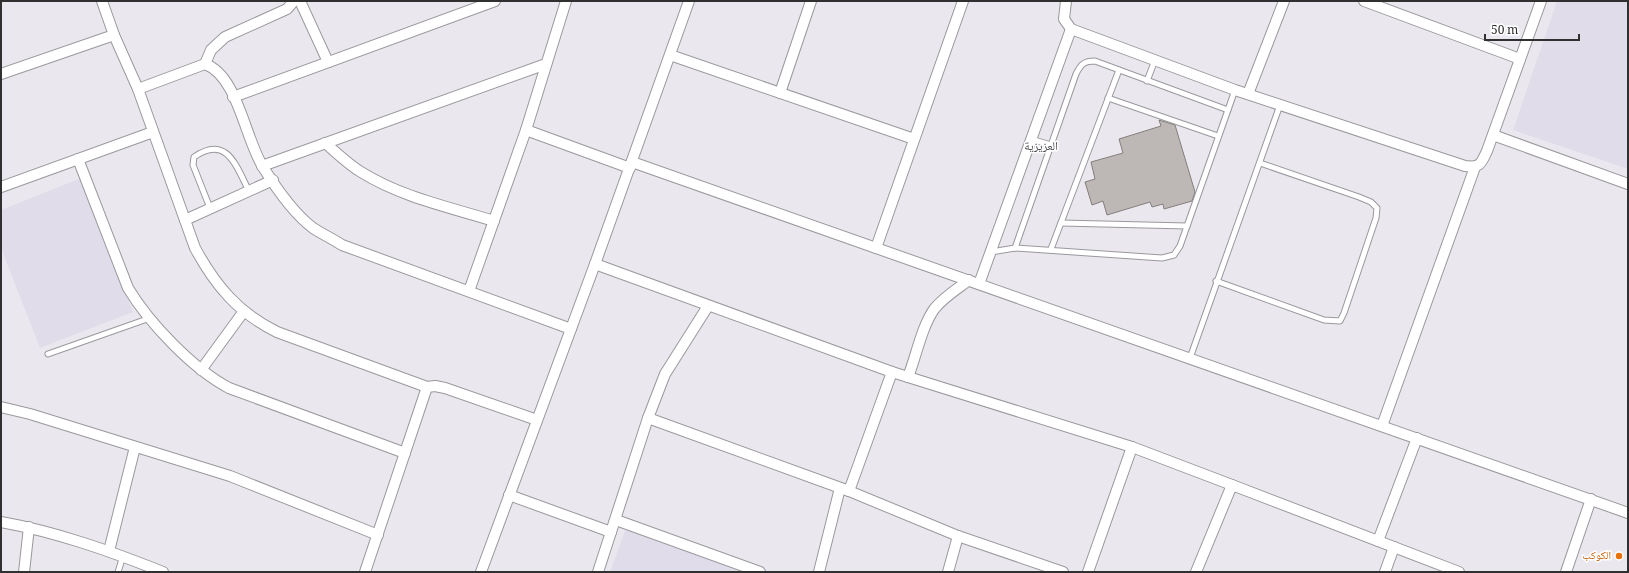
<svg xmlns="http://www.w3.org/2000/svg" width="1629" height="573" font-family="Georgia,'Noto Naskh Arabic',serif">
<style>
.built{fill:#e0dce9}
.building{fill:#bdb7b5;stroke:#847e7d}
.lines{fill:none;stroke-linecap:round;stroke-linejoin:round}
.service-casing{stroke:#9a989d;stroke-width:7}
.minor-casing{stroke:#9a989d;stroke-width:12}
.service{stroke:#fff;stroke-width:5}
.minor{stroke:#fff;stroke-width:10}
.food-dot{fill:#e8710a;stroke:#fff;stroke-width:1.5}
.labels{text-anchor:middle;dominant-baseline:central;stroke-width:3;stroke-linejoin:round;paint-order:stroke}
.food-label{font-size:11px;fill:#c56008;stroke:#fff;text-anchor:end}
.neighbourhood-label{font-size:12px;fill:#4a484d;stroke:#fff}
</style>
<rect width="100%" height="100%" fill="#eae8ee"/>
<!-- built -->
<g class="built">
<path d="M1557,1h71v168l-115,-39z"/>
<path d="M81,178l52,134 -93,36 -39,-100v-38z"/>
<path d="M626,528l118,44h-134z"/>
</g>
<!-- building -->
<path class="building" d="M1159,120l16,5 20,67 -3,9 -28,8 -1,-5 -11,3 -2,-5 -43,13 -4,-14 -11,4 -7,-23 10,-3 -4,-17 32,-9 -4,-14 42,-13z"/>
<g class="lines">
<defs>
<g id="service">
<path d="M1147,81l8,-21"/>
<path d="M1108,98l110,38"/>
<path d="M1031,139l20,6"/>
<path d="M210,208l-17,-43 1,-8c33,-23 42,9 55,34"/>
<path d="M1061,223l126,3"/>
<path d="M1015,248l61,-174c5,-10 8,-13 19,-13l133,49"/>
<path d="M1051,249l68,-179"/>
<path d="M991,252l24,-4 147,10 12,-3 6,-9 55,-156"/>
<path d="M1216,281l108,39 16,1 4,-8 32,-95 1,-10 -6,-6 -12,-5 -99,-34"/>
<path d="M48,354l102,-36"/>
<path d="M1190,358l90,-253"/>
<path d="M118,572l5,-16"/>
</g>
<g id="minor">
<path d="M102,1l12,34 24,54 57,159c20,37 43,65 82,84l150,55 -62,185"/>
<path d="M300,1l28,61"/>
<path d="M1066,1l-2,18 7,10 164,61 230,76c15,2 16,-2 22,-15l54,-150"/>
<path d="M1364,1l156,58"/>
<path d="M670,55l244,84"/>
<path d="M205,64l6,-14 14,-13 62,-28 7,-8"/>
<path d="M1,74l113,-39"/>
<path d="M138,89l67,-25c33,12 40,75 58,103 13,21 30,46 50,61 9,6 20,11 29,17l229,84"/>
<path d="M780,93l31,-92"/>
<path d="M1248,94l36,-93"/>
<path d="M233,97l262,-96"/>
<path d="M526,130l104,38"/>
<path d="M1493,135l135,49"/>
<path d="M325,143c12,10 23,21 36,29 40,25 88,35 133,49"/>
<path d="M78,159l50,129c21,35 65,81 101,100l176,65"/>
<path d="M632,162l996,351"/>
<path d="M262,166l284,-102"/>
<path d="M1,187l152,-55"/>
<path d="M185,220l88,-40"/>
<path d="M876,248l87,-247"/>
<path d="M595,264l297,108 240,75 100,38"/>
<path d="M979,284l92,-255"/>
<path d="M469,291l57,-161 40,-129"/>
<path d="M201,370l43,-59"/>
<path d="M908,377c8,-20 14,-52 27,-69 9,-11 22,-19 34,-28"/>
<path d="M427,387l8,-1 10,2 92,32"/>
<path d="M1,407l29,7 200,62 148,59"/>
<path d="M648,418l201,73 109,45 105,36"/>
<path d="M1382,426l93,-259"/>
<path d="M849,491l43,-119"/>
<path d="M509,495l102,37"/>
<path d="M616,520l144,52"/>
<path d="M1,522c56,10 109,29 162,50"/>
<path d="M1378,541l39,-103"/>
<path d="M109,551l26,-104"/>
<path d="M24,572l5,-45"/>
<path d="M481,572l114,-308 94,-263"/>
<path d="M598,572l50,-154 17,-44 43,-68"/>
<path d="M819,572l21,-84"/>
<path d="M948,572l10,-36"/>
<path d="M1088,572l44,-125"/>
<path d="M1196,572l36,-87 227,87"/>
<path d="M1385,572l9,-25"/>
<path d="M1566,572l25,-73"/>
</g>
</defs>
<!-- service casing -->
<use href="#service" class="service-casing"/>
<!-- minor casing -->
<use href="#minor" class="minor-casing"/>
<!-- service -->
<use href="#service" class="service"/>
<!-- minor -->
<use href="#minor" class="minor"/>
</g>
<!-- markers -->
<circle class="food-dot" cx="1619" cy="556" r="4"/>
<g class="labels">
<!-- food labels -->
<g class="food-label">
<text x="1611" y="556">الكوكب</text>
</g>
<!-- neighbourhood labels -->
<g class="neighbourhood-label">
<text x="1041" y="147">العزيزية</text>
</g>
</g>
<!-- border -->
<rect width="1629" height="573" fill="none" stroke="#303031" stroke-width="4"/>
<!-- scale -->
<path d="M1485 34v6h94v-6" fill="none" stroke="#303031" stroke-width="2"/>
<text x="1491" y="34" font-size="12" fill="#303031" stroke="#ffffff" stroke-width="3" paint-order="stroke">50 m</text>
</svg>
